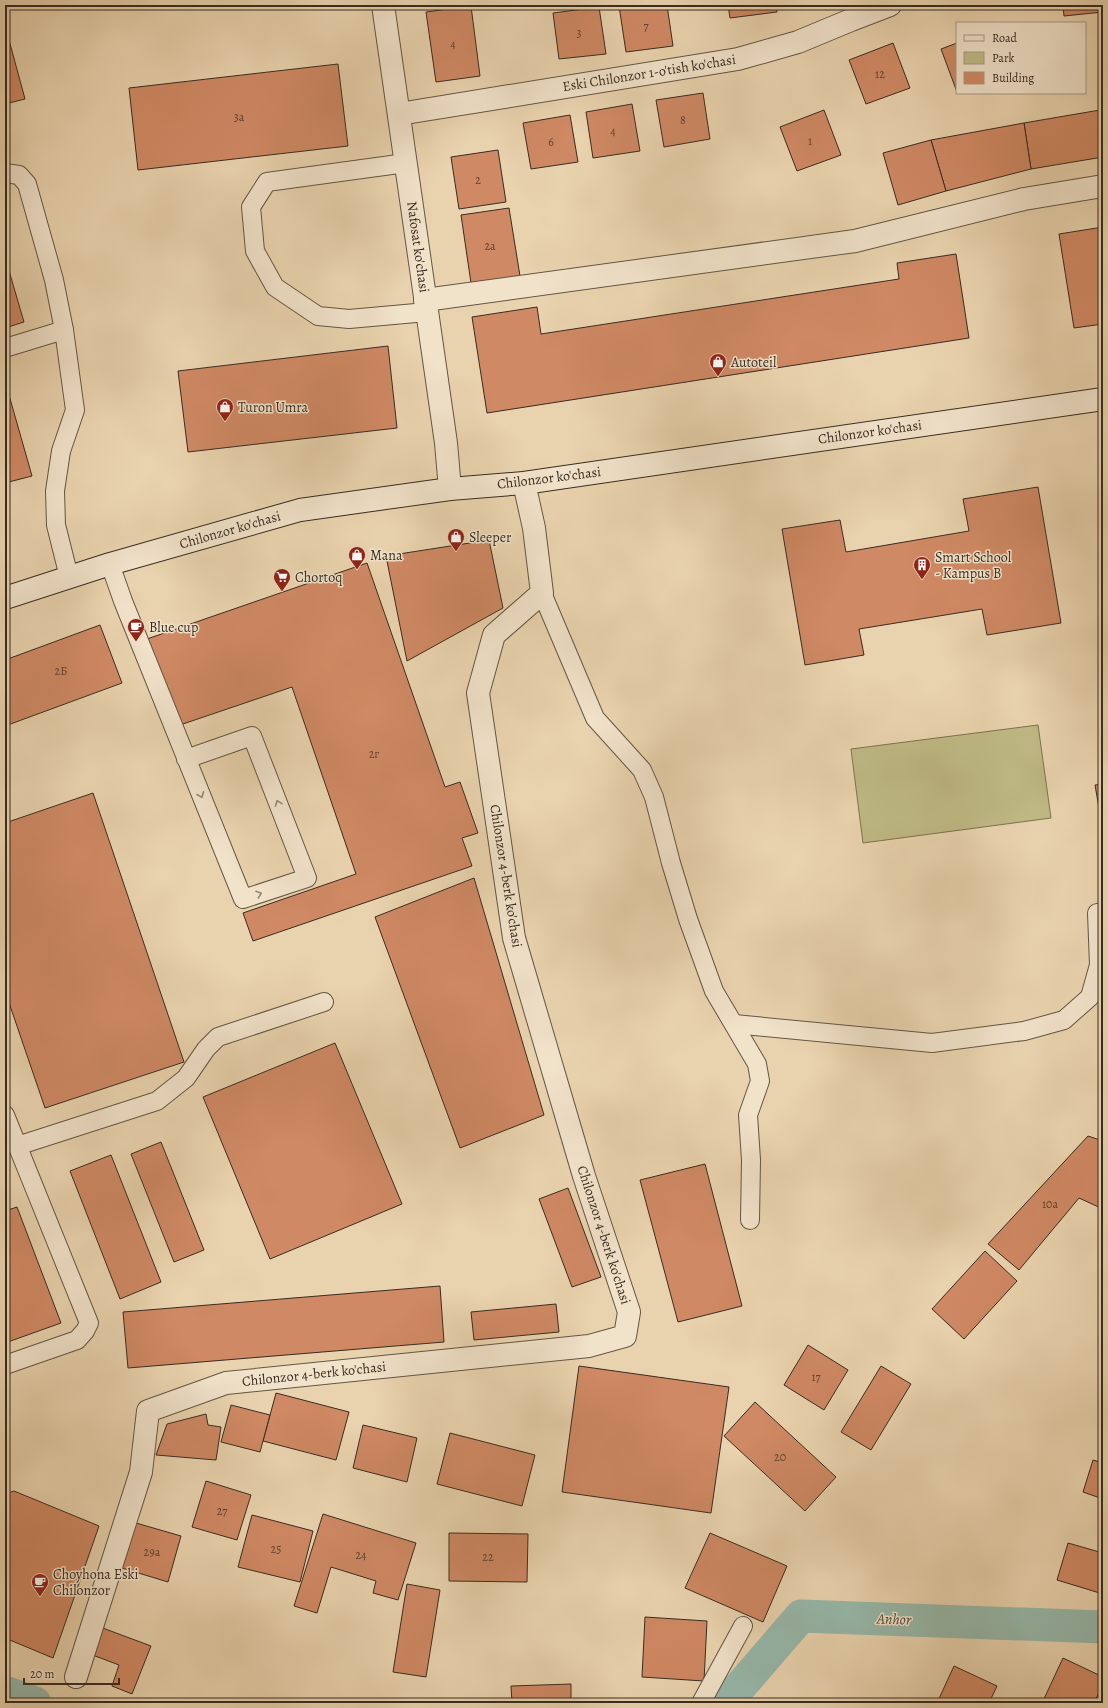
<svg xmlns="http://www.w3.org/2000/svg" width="1108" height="1708" font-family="Alegreya,serif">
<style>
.green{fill:#bfba85;stroke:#7c7353}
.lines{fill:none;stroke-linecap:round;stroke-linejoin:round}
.canal{stroke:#97b8aa;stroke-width:33}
.building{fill:#cf8964;stroke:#382c21}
.lane-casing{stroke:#645644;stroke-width:20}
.street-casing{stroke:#645644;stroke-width:24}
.secondary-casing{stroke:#382c21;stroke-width:24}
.lane{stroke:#f1e2ca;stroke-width:18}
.street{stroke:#f1e2ca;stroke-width:22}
.secondary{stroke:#f1e2ca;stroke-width:22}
.oneway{stroke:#948776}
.labels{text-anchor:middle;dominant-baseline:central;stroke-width:3;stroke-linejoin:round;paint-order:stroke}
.number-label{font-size:12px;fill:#5e4332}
.street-label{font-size:14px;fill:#382c21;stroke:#f1e2ca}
.poi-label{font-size:14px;fill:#382c21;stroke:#f1e2ca;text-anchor:start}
.water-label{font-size:15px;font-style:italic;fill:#4b483c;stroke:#f1e2ca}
</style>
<rect width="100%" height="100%" fill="#e9d3ae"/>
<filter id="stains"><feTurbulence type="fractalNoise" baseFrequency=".005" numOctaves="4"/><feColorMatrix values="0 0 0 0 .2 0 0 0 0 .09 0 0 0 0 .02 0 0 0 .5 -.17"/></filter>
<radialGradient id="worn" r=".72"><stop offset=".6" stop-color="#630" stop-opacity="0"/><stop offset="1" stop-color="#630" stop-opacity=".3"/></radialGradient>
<!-- green -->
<path class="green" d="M1038,725l13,93 -188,25 -12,-94z"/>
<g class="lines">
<!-- canal -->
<g class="canal">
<path d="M5,1692l30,11"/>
<path d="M726,1703l75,-87 302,11"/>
</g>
</g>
<!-- building -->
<g class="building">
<path d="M667,5l6,41 -47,6 -7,-46z"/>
<path d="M728,5h48l1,7 -47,6z"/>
<path d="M1063,5h40v7l-39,4z"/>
<path d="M471,6l9,70 -44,6 -10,-70z"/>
<path d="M599,7l7,47 -47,5 -6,-46z"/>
<path d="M6,29l19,70 -20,5v-74z"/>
<path d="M893,43l17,45 -44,16 -17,-44z"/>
<path d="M957,43v49l-16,-43z"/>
<path d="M338,64l10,82 -210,24 -9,-82z"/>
<path d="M703,93l7,46 -46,8 -8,-47z"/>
<path d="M632,104l8,47 -47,7 -7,-46z"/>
<path d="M824,110l17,45 -44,16 -17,-44z"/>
<path d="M1100,110l3,20v27l-72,12 -7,-46z"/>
<path d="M570,115l8,47 -47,7 -8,-46z"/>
<path d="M1024,123l7,46 -85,22 -15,-51z"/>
<path d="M931,140l15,51 -48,14 -15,-52z"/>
<path d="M498,150l8,52 -47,7 -8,-52z"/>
<path d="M509,208l11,68 -49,7 -10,-68z"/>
<path d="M1103,227v97l-29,4 -15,-94z"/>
<path d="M956,254l13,84 -482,75 -15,-96 65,-10 4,27 358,-55 -2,-16z"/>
<path d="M5,257l19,65 -19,6z"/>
<path d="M388,346l9,82 -209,24 -10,-81z"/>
<path d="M7,388l25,88 -27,7v-94z"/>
<path d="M1038,487l23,136 -74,12 -5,-26 -123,20 5,26 -59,10 -23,-136 58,-9 6,32 123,-21 -6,-32z"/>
<path d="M489,540l14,68 -96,53 -21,-105z"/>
<path d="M367,563l78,224 15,-5 18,51 -16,5 10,28 -219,75 -10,-28 113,-39 -64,-187 -115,39 -30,-87z"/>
<path d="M100,625l22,58 -117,43v-66z"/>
<path d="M1103,784v47l-8,-46z"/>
<path d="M93,793l91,269 -139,46 -40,-117v-168z"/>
<path d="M474,878l70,237 -84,33 -85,-231z"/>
<path d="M335,1043l67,161 -132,55 -67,-162z"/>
<path d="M1088,1136l15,5v68l-24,-11 -60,72 -31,-26z"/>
<path d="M161,1142l43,108 -30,12 -43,-108z"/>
<path d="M111,1155l50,127 -41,17 -50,-128z"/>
<path d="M705,1164l37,142 -64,16 -38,-142z"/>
<path d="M568,1188l33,89 -29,10 -33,-88z"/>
<path d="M17,1207l44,116 -56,20v-132z"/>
<path d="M985,1251l32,30 -53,58 -32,-30z"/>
<path d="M440,1286l4,56 -316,26 -5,-56z"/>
<path d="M556,1304l3,28 -85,8 -3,-28z"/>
<path d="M808,1345l40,25 -24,40 -40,-25z"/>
<path d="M579,1366l150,21 -18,126 -149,-21z"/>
<path d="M881,1366l30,18 -40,66 -30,-18z"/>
<path d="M276,1393l73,19 -13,48 -73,-19z"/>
<path d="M755,1402l81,75 -31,34 -81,-75z"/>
<path d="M231,1405l39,10 -10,37 -39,-10z"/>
<path d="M206,1414l2,11 13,2 -5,33 -60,-5 11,-31z"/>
<path d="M363,1425l54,13 -10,44 -54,-14z"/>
<path d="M450,1433l85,22 -13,51 -85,-22z"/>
<path d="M1093,1460l10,3v36l-20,-7z"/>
<path d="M206,1481l45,14 -14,45 -45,-13z"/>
<path d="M14,1491l85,35 -46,132 -48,-20v-144z"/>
<path d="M323,1514l93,29 -18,57 -25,-7 3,-12 -45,-14 -14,46 -23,-7z"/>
<path d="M252,1515l61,16 -13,51 -62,-15z"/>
<path d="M136,1523l45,13 -13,46 -46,-14z"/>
<path d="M449,1533l79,1 -1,48 -78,-1z"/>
<path d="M710,1533l77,33 -24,56 -78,-34z"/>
<path d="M1068,1543l35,10v41l-46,-14z"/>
<path d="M407,1584l33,6 -14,87 -33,-5z"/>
<path d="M645,1617l62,4 -3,60 -62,-4z"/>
<path d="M100,1627l51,19 -19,48 -20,-8 7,-21 -29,-11z"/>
<path d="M1063,1658l40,19v7l-9,19h-47l-4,-2z"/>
<path d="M954,1666l43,20 -8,17h-52z"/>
<path d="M571,1684v19h-59l-1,-17z"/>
</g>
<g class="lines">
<defs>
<g id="lane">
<path d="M406,163l-139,19 -16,25 4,44 20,36 43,29 31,3 78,-7"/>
<path d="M5,173l14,2 8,9 27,96 10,50 11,80 -14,41 -6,40 1,34 13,52"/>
<path d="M5,348l59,-18"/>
<path d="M110,564l13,37 120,298 64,-21 -55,-142 -66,23"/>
<path d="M542,593l53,125 47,52 12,27 17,66 17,56 26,72 43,73 3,17 -12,34 3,45 -1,60"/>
<path d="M734,1024l198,19 92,-12 40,-11 26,-23 9,-32 -2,-52"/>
<path d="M5,1115l84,208 -4,8 -8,9 -72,25"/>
<path d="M17,1146l140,-45 29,-23 20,-29 12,-12 106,-35"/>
<path d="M701,1703l42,-77"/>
</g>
<g id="street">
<path d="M383,5l63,438 4,46"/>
<path d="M399,114l339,-55 60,-17 53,-22 39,-15"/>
<path d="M425,300l430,-59 169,-42 79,-13"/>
<path d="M76,1677l65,-205 7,-61 78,-28 363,-37 36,-10 4,-24 -45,-136 -70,-238 -36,-245 16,-58 48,-42 -8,-65 -10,-45"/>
</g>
<path id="secondary" d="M5,598l105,-34 190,-54 150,-21 74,-6 579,-84"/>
</defs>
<!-- lane casing -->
<use href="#lane" class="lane-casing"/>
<!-- street casing -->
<use href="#street" class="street-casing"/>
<!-- secondary casing -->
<use href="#secondary" class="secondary-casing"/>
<!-- lane -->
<use href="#lane" class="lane"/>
<!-- street -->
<use href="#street" class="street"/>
<!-- secondary -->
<use href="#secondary" class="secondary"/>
</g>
<!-- one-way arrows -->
<defs><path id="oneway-chevron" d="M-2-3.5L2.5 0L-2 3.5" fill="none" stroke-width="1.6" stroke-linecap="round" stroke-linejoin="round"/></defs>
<g class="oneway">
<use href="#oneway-chevron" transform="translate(201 795) rotate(68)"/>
<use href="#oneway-chevron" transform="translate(278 803) rotate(-111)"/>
<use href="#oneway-chevron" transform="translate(259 894) rotate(-19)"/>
</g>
<!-- icons -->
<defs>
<symbol id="shop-pin" viewBox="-11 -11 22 30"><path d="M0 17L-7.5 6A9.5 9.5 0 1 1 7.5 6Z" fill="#8f2418" stroke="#f1e2ca"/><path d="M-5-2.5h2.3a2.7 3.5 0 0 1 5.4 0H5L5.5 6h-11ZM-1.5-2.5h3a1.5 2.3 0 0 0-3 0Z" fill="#fff"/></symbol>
<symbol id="building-pin" viewBox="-11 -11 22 30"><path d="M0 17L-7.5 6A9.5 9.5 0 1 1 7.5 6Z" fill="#8f2418" stroke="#f1e2ca"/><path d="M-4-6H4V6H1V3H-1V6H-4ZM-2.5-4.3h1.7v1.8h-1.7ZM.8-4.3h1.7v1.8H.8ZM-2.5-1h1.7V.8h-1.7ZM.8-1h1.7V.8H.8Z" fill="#fff"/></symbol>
<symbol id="supermarket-pin" viewBox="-11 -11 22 30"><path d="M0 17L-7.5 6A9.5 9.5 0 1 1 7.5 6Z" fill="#8f2418" stroke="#f1e2ca"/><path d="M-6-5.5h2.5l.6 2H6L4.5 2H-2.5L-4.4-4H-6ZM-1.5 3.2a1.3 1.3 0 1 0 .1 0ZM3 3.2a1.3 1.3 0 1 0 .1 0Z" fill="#fff"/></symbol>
<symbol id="cafe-pin" viewBox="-11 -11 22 30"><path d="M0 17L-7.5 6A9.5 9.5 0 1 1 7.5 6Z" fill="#8f2418" stroke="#f1e2ca"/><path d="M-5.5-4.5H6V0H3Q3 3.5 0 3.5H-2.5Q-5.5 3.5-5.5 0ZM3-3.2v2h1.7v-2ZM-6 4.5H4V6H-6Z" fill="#fff"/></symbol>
</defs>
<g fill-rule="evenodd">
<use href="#shop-pin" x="708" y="352" width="20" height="27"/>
<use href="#shop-pin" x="215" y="397" width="20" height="27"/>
<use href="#shop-pin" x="446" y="527" width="20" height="27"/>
<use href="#shop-pin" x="347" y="545" width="20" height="27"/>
<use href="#building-pin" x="912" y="555" width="20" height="27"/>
<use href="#supermarket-pin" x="272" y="567" width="20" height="27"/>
<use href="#cafe-pin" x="126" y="617" width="20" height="27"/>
<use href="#cafe-pin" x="30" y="1572" width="20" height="27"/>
</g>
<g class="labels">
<!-- number labels -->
<g class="number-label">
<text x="646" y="26">7</text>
<text x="579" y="33">3</text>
<text x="453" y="44">4</text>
<text x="880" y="74">12</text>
<text x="239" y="117">3a</text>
<text x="683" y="120">8</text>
<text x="613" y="131">4</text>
<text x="810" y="141">1</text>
<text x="551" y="142">6</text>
<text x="478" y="180">2</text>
<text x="490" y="246">2а</text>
<text x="61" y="671">2Б</text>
<text x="374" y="754">2г</text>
<text x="1050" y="1204">10a</text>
<text x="816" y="1377">17</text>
<text x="780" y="1457">20</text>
<text x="222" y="1511">27</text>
<text x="276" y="1549">25</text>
<text x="152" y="1552">29a</text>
<text x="361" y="1555">24</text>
<text x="488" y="1557">22</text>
</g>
<!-- street labels -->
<g class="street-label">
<text transform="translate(649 73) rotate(-9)">Eski Chilonzor 1-o'tish ko'chasi</text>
<text transform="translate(418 247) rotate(82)">Nafosat ko'chasi</text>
<text transform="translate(870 432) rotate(-8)">Chilonzor ko'chasi</text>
<text transform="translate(549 478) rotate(-7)">Chilonzor ko'chasi</text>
<text transform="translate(230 530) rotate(-16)">Chilonzor ko'chasi</text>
<text transform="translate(506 876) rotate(81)">Chilonzor 4-berk ko'chasi</text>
<text transform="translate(604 1235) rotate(72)">Chilonzor 4-berk ko'chasi</text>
<text transform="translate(314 1374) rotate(-6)">Chilonzor 4-berk ko'chasi</text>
</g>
<!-- poi labels -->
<g class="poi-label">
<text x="731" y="362">Autoteil</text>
<text x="238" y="407">Turon Umra</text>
<text x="469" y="537">Sleeper</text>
<text x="370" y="555">Mana</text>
<text x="935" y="557">Smart School<tspan x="935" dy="16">- Kampus B</tspan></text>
<text x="295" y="577">Chortoq</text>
<text x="149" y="627">Blue cup</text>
<text x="53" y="1574">Choyhona Eski<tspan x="53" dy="16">Chilonzor</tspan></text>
</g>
<!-- water labels -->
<g class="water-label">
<text transform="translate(894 1619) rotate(2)">Anhor</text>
</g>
</g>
<!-- margin -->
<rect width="1108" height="1708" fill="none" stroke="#e9d3ae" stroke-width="20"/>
<rect x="6" y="6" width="1096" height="1696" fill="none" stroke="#382c21" stroke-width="2"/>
<rect x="10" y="10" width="1088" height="1688" fill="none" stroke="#382c21"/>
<!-- legend -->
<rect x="956" y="22" width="130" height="72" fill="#f1e2ca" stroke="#a79986"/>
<rect x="964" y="35" width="20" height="6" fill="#f1e2ca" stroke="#a79986"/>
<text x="992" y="42" font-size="12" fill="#382c21">Road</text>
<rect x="964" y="52" width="20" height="12" fill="#bfba85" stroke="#a79986"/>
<text x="992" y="62" font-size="12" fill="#382c21">Park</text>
<rect x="964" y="72" width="20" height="12" fill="#cf8964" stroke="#a79986"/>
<text x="992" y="82" font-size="12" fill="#382c21">Building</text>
<!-- scale -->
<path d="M24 1678v6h95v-6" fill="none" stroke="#382c21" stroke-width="2"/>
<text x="30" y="1678" font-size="12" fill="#382c21" stroke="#f1e2ca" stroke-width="3" paint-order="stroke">20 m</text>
<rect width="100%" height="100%" filter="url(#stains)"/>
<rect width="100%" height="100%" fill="url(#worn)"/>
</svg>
